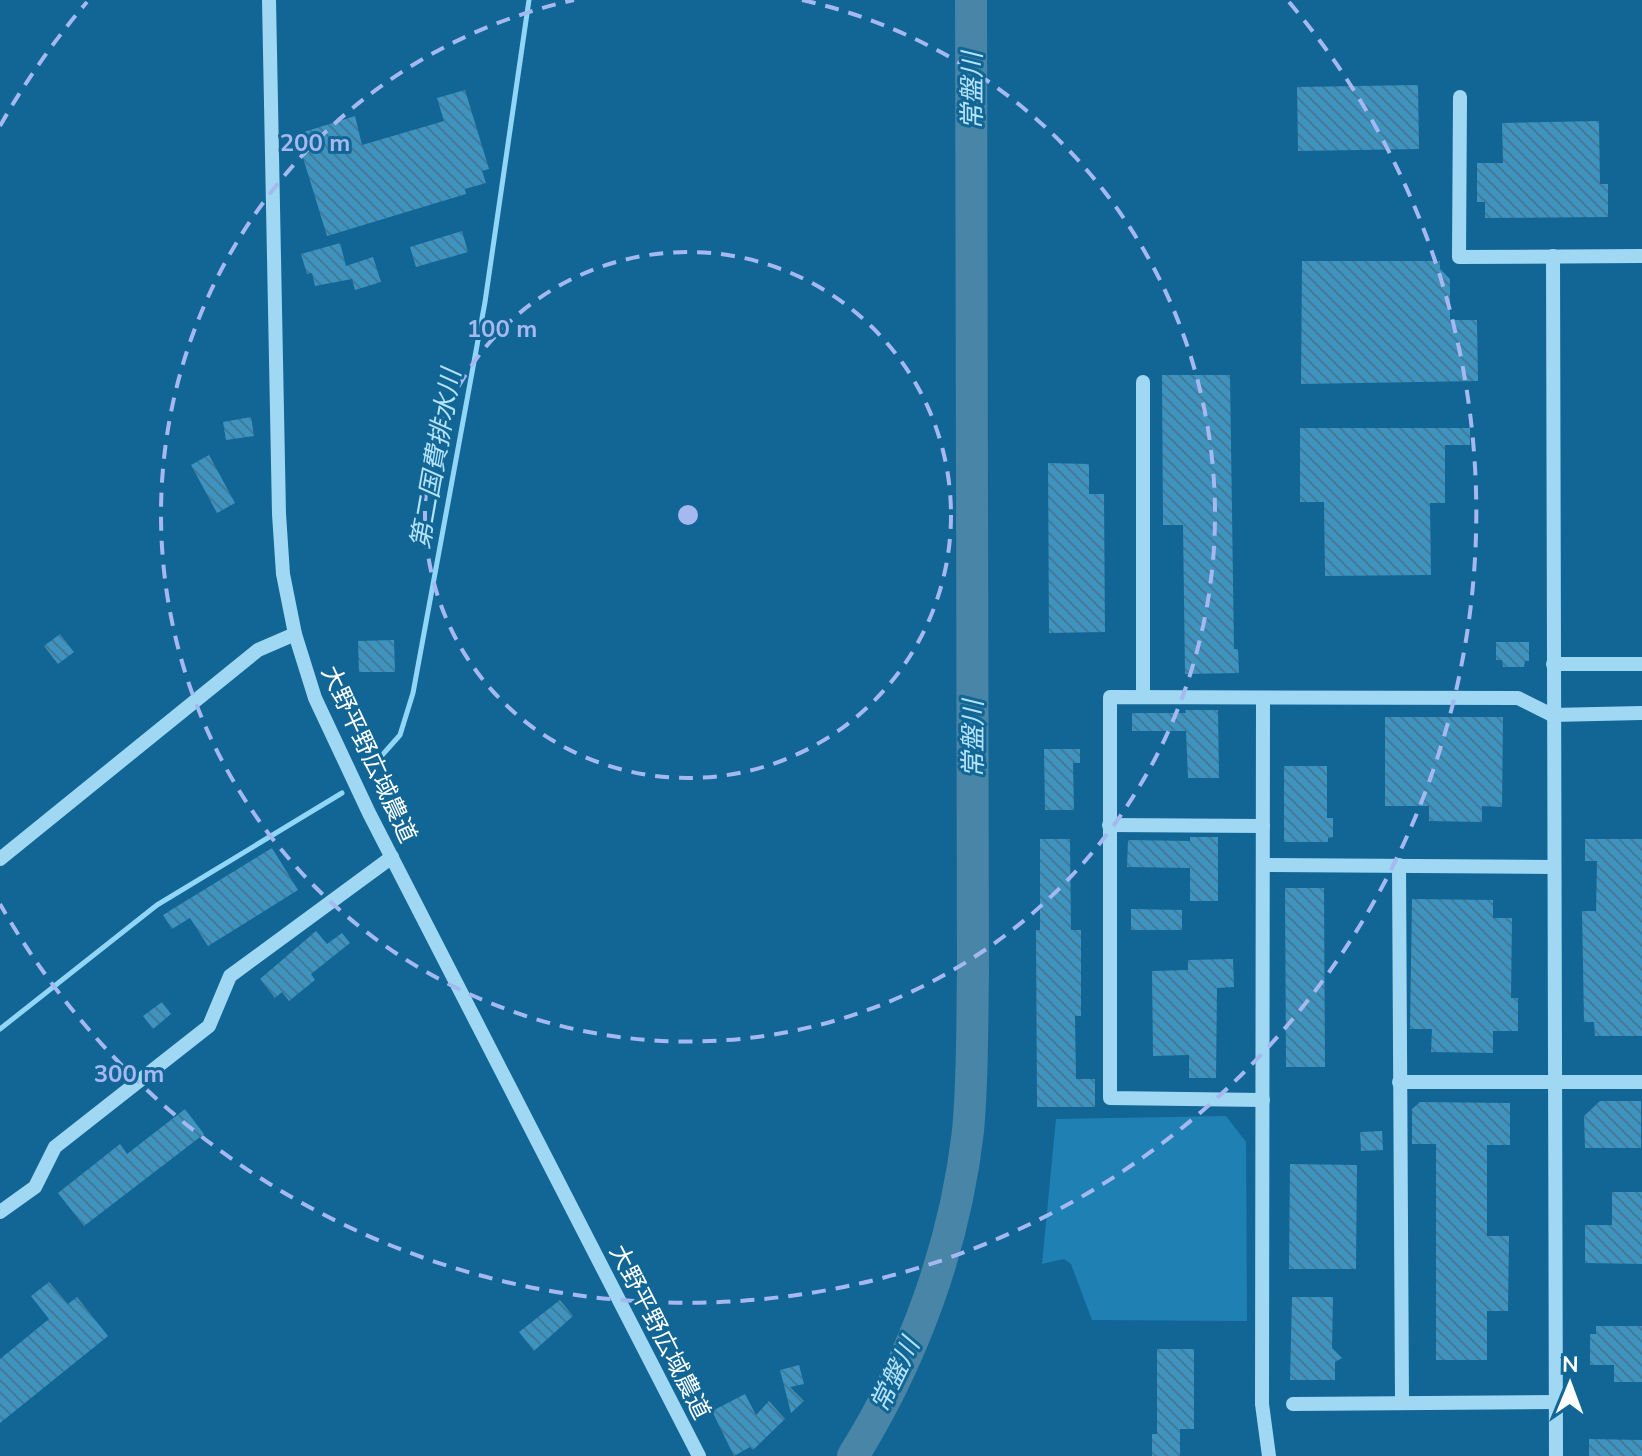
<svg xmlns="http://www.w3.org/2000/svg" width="1642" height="1456" font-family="'Nunito Sans','Noto Sans JP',sans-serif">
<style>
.green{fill:#1f80b3}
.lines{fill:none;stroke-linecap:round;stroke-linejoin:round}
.stream{stroke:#92d6f7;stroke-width:5}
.river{stroke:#4885a6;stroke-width:32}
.building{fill:url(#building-back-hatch)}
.minor{stroke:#a0d7f3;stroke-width:14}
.ring{fill:none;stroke:#a5b8ef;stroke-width:4;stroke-dasharray:14 10}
.labels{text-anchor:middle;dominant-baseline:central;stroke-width:6;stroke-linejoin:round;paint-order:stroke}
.street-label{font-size:24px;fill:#fff;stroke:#116696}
.water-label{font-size:26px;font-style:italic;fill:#b4e3fa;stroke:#116696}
.centre{fill:#a5b8ef;stroke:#116696;stroke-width:4}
.ring-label{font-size:24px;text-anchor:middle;font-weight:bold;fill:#a5b8ef;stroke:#116696;stroke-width:6;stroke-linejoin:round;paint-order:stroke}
</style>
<defs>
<pattern id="building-back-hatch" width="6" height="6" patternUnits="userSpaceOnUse" patternTransform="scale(2)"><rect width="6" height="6" fill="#3e93bf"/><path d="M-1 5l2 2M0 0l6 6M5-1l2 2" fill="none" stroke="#437a97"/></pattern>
</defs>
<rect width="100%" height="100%" fill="#116696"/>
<!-- green -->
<path class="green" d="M1226,1116l20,26 1,179 -155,-1 -21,-56 -7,-5 -22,5 14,-145z"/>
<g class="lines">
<!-- stream -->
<g class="stream">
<path d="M369,770l31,-35 13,-42 72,-391 44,-302"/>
<path d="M0,1029l157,-124 185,-112"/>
</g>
<!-- river -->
<path class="river" d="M853,1456c61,-98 102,-211 115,-325 5,-53 4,-106 5,-159l-2,-972"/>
</g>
<!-- building -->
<g class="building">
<path d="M1418,85l1,64 -121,2 -1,-64z"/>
<path d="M465,90l24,79 -7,2 4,12 -21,6 1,5 -139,42 -27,-88 -6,2 -3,-14 64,-20 7,29 82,-24 -7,-23z"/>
<path d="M1599,121l1,63h8v33l-123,1v-16h-8v-39h26l-1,-40z"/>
<path d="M462,231l6,21 -52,15 -6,-20z"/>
<path d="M340,243l6,23 27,-9 8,25 -26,8 -3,-11 -37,7 -3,-13 -5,1 -6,-20z"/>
<path d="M1302,261h138v8l10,10v41h27l1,61 -177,3z"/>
<path d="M1162,375h68l4,274h4l1,24 -54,1 -2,-149h-20z"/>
<path d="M251,417l3,19 -28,4 -3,-18z"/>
<path d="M1300,428h170v17h-25v58h-15l1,72 -106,1 -1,-74h-24z"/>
<path d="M209,455l26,48 -18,10 -26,-48z"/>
<path d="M1048,463l41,1v30h15l1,138 -56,1z"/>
<path d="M60,634l14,18 -16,12 -14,-18z"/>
<path d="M394,640l1,32h-36l-1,-31z"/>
<path d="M1496,642h33v19h-4l-1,6h-21l-1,-7h-6z"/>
<path d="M1185,710h33l1,68h-31l-2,-47h-54v-18h54z"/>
<path d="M1385,717h118l-1,90 -20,-1v16l-53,-1v-15h-44z"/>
<path d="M1044,749h36v14h-7l1,47h-29z"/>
<path d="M1284,766h43v52h6v19l-5,1v4h-44z"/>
<path d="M1190,837h28v64h-28v-33l-63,-1 1,-27 62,1z"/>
<path d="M1040,839h30l1,91h10v86h-6l1,63h19v28h-58l-1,-177h4z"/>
<path d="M1585,839h57v197h-47l-1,-14h-10l-2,-111h14l1,-50h-12z"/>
<path d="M272,848l26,42 -90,56 -18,-28 -18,11 -9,-14z"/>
<path d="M1285,888h39l1,179h-39z"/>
<path d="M1412,899l81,1v18h19l-1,80h7v33h-25v22l-62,-1 1,-23h-22z"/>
<path d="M1131,909l51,1v20h-51z"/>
<path d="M316,931l11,13 15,-11 8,10 -39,31 4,6 -26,21 -7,-9 -7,6 -15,-19z"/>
<path d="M1233,959l1,28 -17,1 -1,90h-27v-23l-36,1 -1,-85 36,-1v-10z"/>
<path d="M162,1002l9,12 -18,15 -10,-13z"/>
<path d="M1600,1101h41v47h-56l-1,-32z"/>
<path d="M1420,1102l90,1v42h-23v91h22l-1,75h-21v49h-51v-216h-24v-35z"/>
<path d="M185,1109l19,25 -120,92 -26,-33 62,-49 7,10z"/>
<path d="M1382,1131l1,19 -22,1 -1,-19z"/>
<path d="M1290,1164l67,1 -1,104h-67z"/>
<path d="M1612,1192h30v72l-57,-1v-38h27z"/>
<path d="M49,1282l19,22 9,-7 31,39 -108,87v-64l49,-40 -18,-23z"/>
<path d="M1292,1297h41l-1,51 10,10 -7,4v18h-45z"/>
<path d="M560,1300l13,16 -39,35 -15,-19z"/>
<path d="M1596,1326h46v56h-28v-17h-24v-31h6z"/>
<path d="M1157,1349h37v80h-14v27h-28v-22h5z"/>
<path d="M799,1365l5,19 -14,3 14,14 -13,12 -11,-43z"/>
<path d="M745,1394l11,21 13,-14 16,18 -32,31 -3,-3 -16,9 -22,-45z"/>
<path d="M1589,1439l53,1v16h-53z"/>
</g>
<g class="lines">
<!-- minor -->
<g class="minor">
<path d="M269,0l10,514 4,60 12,60 20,64 54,115 330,643"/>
<path d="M1460,97l-1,160 183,-1"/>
<path d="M1553,256l3,1200"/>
<path d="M1553,664h89"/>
<path d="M1143,697v-315"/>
<path d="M1263,700l-1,704 7,52"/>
<path d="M1109,825l154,1"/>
<path d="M0,859l258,-209 37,-16"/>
<path d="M1263,865l289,2"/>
<path d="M1399,865l3,537"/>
<path d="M1399,1082h243"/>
<path d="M1263,1100l-153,-2v-401l408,1 34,17 90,-2"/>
<path d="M0,1212l35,-25 20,-40 154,-121 21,-50 162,-119"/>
<path d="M1293,1404l263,-2"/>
</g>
</g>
<!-- distance rings -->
<g class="ring">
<circle cx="688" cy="515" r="263"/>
<path d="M802 0A527 527 0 1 1 574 0"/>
<path d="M0 126A790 790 0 0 1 87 2M1289 2A790 790 0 1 1 0 904"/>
</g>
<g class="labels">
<!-- street labels -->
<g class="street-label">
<text transform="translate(369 754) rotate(65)">大野平野広域農道</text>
<text transform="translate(660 1332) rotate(63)">大野平野広域農道</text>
</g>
<!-- water labels -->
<g class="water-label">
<text transform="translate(972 91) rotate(-90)">常盤川</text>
<text transform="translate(436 459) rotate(-80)">第二国費排水川</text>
<text transform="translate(973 739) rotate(-90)">常盤川</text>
<text transform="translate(895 1375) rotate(-64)">常盤川</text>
</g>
</g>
<circle cx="688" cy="515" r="12" class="centre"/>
<g class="ring-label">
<text x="315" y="151">200 m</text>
<text x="502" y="337">100 m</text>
<text x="129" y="1082">300 m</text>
</g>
<!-- north arrow -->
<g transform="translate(1570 1384) rotate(1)" stroke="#116696" stroke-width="6" paint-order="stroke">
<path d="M0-6L14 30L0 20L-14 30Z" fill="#ffffff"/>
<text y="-12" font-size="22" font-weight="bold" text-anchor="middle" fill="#ffffff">N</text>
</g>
</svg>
